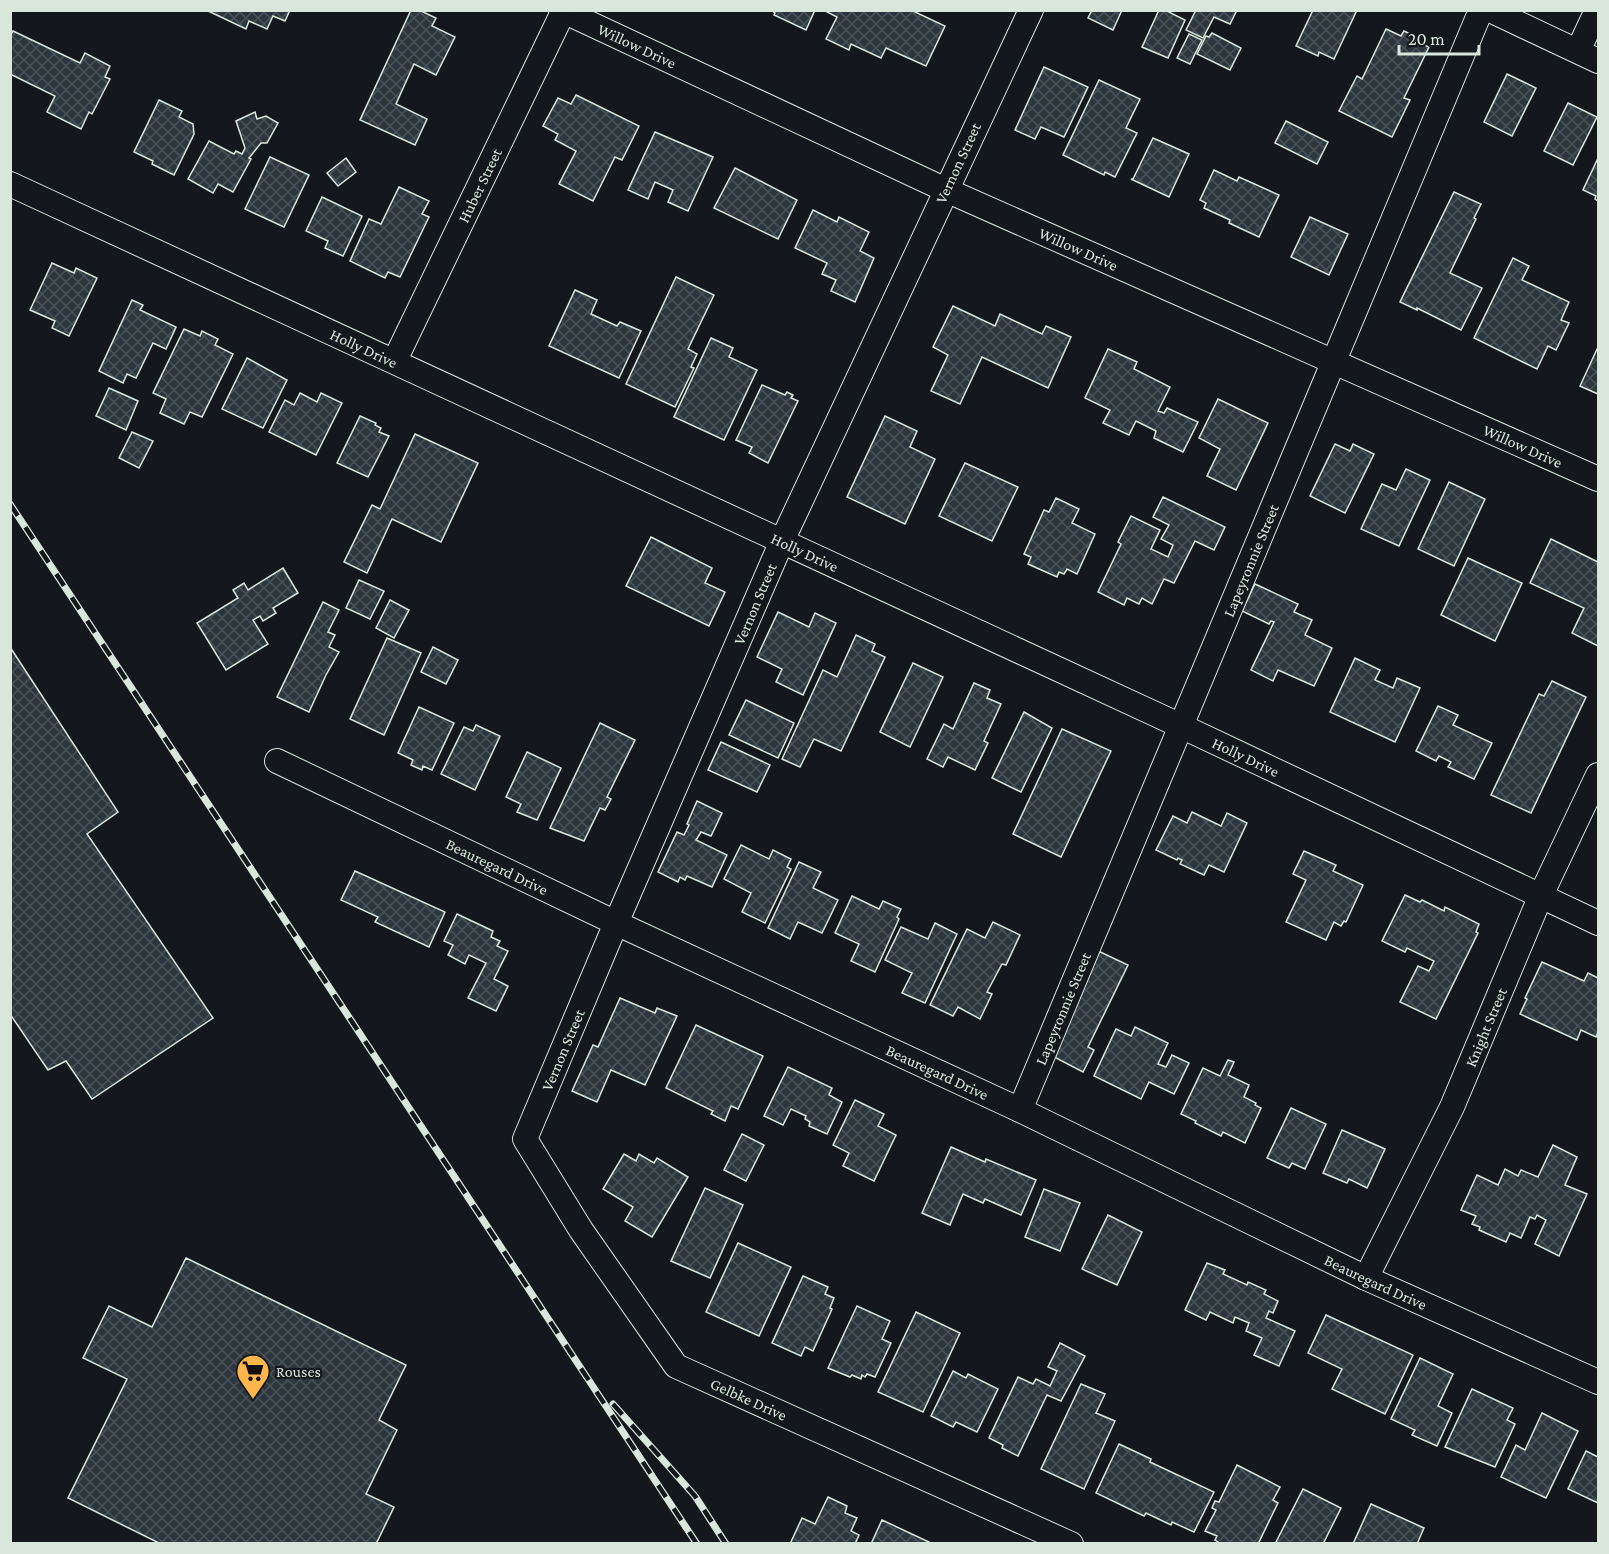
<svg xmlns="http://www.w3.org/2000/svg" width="1609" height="1554" font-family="'Crimson Pro',serif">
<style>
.building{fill:url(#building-cross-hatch);stroke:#d8e6dc;stroke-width:1.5}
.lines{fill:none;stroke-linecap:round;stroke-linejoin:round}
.minor-casing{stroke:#d8e6dc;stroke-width:26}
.minor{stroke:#14181c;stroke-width:24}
.rail-casing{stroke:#d8e6dc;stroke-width:7}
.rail{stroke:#14181c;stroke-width:4.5;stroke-dasharray:14;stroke-linecap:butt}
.labels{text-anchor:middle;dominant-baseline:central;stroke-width:4.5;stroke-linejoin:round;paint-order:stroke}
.street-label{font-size:16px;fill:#d8e6dc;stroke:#14181c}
.poi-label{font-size:16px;fill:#d8e6dc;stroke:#14181c;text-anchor:start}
</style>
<defs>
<pattern id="building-cross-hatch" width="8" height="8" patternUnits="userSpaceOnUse" patternTransform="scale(1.5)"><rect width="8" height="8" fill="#2c363c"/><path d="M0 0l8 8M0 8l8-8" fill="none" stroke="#4a5358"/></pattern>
</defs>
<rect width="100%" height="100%" fill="#14181c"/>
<!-- building -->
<g class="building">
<path d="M206,10h84l-5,11 -12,-5 -6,13 -18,-8 -3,8z"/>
<path d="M411,10h8l17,8 -4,8 23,11 -19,38 -22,-11 -18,40 31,15 -12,26 -55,-25z"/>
<path d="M771,10h44l-9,20 -32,-15 1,-2z"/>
<path d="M828,10h83l34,16 -19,40 -40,-18 -5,10 -30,-14 -2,6 -23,-11 11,-22 -10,-5z"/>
<path d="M1092,10h30l-9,20 -25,-12z"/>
<path d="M1159,10h6l20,10 -17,38 -26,-11z"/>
<path d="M1196,10h41l-7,14 -16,-7 -11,21 -17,-8z"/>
<path d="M1313,10h44l-23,49 -15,-7 -1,4 -22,-10z"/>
<path d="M1386,29l15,7 3,-5 11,5 -2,4 16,7 -25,51 6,2 -18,37 -53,-26 18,-35 5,3z"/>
<path d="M13,31l67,32 5,-10 25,13 -5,11 5,2 -18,35 -3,-2 -8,17 -34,-17 8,-16 -45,-22v-38z"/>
<path d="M1212,33l29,15 -11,22 -33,-16 9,-18 3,1z"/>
<path d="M1189,34l13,6 -12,24 -13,-6z"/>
<path d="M1044,67l44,20 -24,50 -23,-10 -6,12 -20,-9z"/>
<path d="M1507,74l29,14 -24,48 -28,-14z"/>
<path d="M1099,80l41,19 -14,29 11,5 -22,44 -10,-5 -1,3 -41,-20z"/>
<path d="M576,95l63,31 -17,34 -7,-3 -22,44 -34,-17 17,-33 -21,-11 3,-6 -15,-8 15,-28 13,6z"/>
<path d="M159,100l23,11 -3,6 14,7 1,10 -20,41 -22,-11 1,-3 -19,-9z"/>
<path d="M1568,103l29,14 -24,48 -29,-14z"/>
<path d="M255,112l2,7 9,-3 12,7 -11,20h-6l-12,15 2,1 -18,33 -15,-8 -5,9 -25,-14 21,-38 25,13 2,-3 6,3 3,-6 -9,-27z"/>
<path d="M1286,121l42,21 -11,22 -42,-21z"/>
<path d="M655,132l58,25 -25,54 -20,-9 5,-12 -18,-8 -7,17 -20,-9z"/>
<path d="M1153,138l36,16 -20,43 -38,-18h2z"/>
<path d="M270,157l39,18 -25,52 -39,-18z"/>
<path d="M346,158l10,14 -18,14 -11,-13z"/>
<path d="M1598,158v43l-3,-2 1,-3 -13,-6z"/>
<path d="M735,168l62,32 -19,39 -64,-31z"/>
<path d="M1214,170l23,11 2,-4 40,18 -20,42 -30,-14 1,-3 -26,-12 2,-5 -6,-3z"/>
<path d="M399,187l30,14 -7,13 7,3 -29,60 -12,-5 -3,6 -35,-17 19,-42 12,5z"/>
<path d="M1454,192l27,12 -7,14 2,1 -26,54 32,15 -21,42 -44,-22v2l-17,-8z"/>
<path d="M322,197l40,19 -19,40 -18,-8 3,-7 -22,-10z"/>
<path d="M813,210l24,12 2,-5 30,15 -9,19 14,7 -19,44 -24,-11 5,-11 -14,-6 5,-11 -32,-15z"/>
<path d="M1310,217l38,17 -19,41 -38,-18z"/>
<path d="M1513,258l16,8 -7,14 47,22 -8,18 8,3 -13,27 -8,-4 -11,23 -63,-31z"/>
<path d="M52,263l22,10 2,-5 21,10 -28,58 -17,-8 3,-7 -25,-11z"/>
<path d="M676,277l38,18 -26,54 9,5 -6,13 3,1 -19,39 -49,-23z"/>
<path d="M575,290l22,10 -6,14 26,12 3,-4 21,9 -22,47 -70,-32z"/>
<path d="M132,300l11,5 -3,5 36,17 -10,22 -13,-6 -17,35 -9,-4 -4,9 -24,-12z"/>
<path d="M953,306l42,20 5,-12 42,20 4,-8 25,11 -23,51 -66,-31 -22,47 -29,-13 17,-36 -15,-8z"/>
<path d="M184,329l16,7 2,-5 16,8 -3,6 18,9 -31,63 -12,-5 -6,12 -24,-11 6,-14 -13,-6z"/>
<path d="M711,338l22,10 -4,9 28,13 -33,70 -50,-23z"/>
<path d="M1598,347v47l-18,-8z"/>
<path d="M1108,349l29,13 -3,7 36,18 -12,24 6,2 3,-5 31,14 -15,30 -29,-14 2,-7 -20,-10 -7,14 -26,-12 7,-13 -25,-12z"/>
<path d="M247,358l40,22 -24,48 -41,-19z"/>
<path d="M762,385l23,10 2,-3 6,3 -2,3 7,3 -30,62 -19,-10 3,-6 -16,-7z"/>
<path d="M109,388l29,13 -12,29 -30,-14z"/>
<path d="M300,393l17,9 4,-9 21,10 -26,52 -47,-23 16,-32 9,5z"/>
<path d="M1218,399l50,24 -32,67 -29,-14 13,-27 -21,-11z"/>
<path d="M360,416l16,7 -1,2 6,3 -2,4 10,4 -21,41 -31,-14z"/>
<path d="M885,416l32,15 -7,16 25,12 -30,65 -58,-27z"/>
<path d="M132,432l21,9 -14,27 -20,-10z"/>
<path d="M415,434l63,29 -37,79 -49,-23 -25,54 -23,-11 28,-57 8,4z"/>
<path d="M1335,444l15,7 3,-7 21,10 -29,59 -35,-17z"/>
<path d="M965,463l53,24 -26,54 -53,-25z"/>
<path d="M1406,469l24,11 -31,66 -38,-17 21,-45 14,6z"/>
<path d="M1449,482l36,17 -31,67 -36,-17z"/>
<path d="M1163,497l62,30 -11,23 -19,-9 -21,42 -10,-4 -12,25 -10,-6 -3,6 -12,-6 -3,7 -26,-13 23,-48 -3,-2 13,-26 29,14 -9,19 17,8 5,-12 -12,-6 8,-14 -16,-8z"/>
<path d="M1056,498l23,11 -7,14 23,11 -18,40 -10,-5 -3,5 -5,-2 -2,5 -29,-13 3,-7 -7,-3 20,-44 5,2z"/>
<path d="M651,537l61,31 -7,15 20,9 -16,34 -83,-40z"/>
<path d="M1551,539l47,23v84l-26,-13 12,-25 -54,-25z"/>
<path d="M1468,558l54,25 -27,58 -54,-26z"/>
<path d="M283,568l15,25 -25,15 3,5 -13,8 -3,-5 -7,4 15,24 -42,26 -29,-47 41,-25 -5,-8 11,-7 4,7z"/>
<path d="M359,580l25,11 -14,28 -24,-11z"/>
<path d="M1255,584l43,20 -4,8 18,8 -7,15 27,13 -18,38 -36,-16 -5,11 -22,-11 23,-48 -3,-1 -2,3 -27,-13z"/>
<path d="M390,600l19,10 -15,28 -18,-10z"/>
<path d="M323,602l16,8 -11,22 7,3 -6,12 10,5 -13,23 -17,37 -32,-15z"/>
<path d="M778,612l31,15 6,-14 21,10 -33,72 -27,-13 6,-13 -25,-12z"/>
<path d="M856,635l19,9 -3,7 13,6 -44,94 -27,-12 -14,28 -18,-8 41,-89 14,7z"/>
<path d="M387,638l34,15 -37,82 -34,-16z"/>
<path d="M10,647l108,165 -31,22 126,184 -121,81 -26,-38 -18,9 -38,-56z"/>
<path d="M433,647l25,13 -12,24 -25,-12z"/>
<path d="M1355,658l25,12 -5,10 18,8 4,-10 23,10 -25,54 -65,-30z"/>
<path d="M913,663l30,14 -33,70 -30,-15z"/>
<path d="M1552,681l34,16 -55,116 -40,-18 48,-101 5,2z"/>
<path d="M974,683l16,7 -3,8 14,6 -17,37 4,2 -13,27 -27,-13 -5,10 -16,-8 17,-35 9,5z"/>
<path d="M746,700l48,23 -16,35 -49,-23z"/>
<path d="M1438,706l20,9 -5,10 39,18 -18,36 -26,-12 3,-5 -12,-6 -3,5 -20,-10z"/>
<path d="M419,707l35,16 -22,47 -9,-4 -1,4 -11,-5 2,-5 -15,-7z"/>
<path d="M1024,712l28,16 -31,64 -29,-14z"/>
<path d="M600,723l35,17 -28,57 4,2 -6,11 -5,-2 -16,33 -34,-13z"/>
<path d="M476,725l24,11 -25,54 -34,-16 23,-47 9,4z"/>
<path d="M1062,729l49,22 -50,106 -48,-23z"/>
<path d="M721,742l49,23 -13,27 -49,-22z"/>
<path d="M527,752l34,16 -24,52 -20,-8 4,-8 -15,-7z"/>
<path d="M697,801l25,12 -11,23 -10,-4 -5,8 31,15 -15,32 -25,-11 -2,4 -5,-3 -2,5 -20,-10 19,-40 7,3 5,-10 -2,-1z"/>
<path d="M1192,812l29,14 6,-13 20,10 -23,49 -15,-7 -5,10 -24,-11 2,-4 -4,-2 -1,2 -21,-10 17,-34 14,7z"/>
<path d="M741,845l28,14 4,-9 18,9 -4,8 4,2 -26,54 -23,-11 9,-19 -27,-14z"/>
<path d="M1304,851l32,14 -3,6 30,14 -17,37 -2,-1 -3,5 -7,-4 -8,18 -40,-18 20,-42 -13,-6z"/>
<path d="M799,862l22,10 -8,16 25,12 -16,33 -24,-11 -8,17 -22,-11z"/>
<path d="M355,871l90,41 -16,35 -54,-25 3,-5 -37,-17z"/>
<path d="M1405,895l15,7 2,-2 22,11 1,-4 34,17 -3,8 2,1 -42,86 -36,-17 18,-36 11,5 5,-10 -27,-13 -2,4 -23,-11z"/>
<path d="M852,896l27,13 4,-8 18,8 -4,8 2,2 -24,53 -24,-11 8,-17 -24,-11z"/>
<path d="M457,914l36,17 -2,6 9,4 -3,5 11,5 -14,28 14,7 -12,25 -28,-13 18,-35 -17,-8 -4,9 -17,-9 5,-10 -9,-4z"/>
<path d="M993,922l27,13 -14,30 -4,-1 -15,28 5,2 -12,25 -22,-12 -5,9 -23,-11 37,-76 18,9z"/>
<path d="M935,923l22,11 -32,69 -23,-10 10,-20 -27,-13 16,-33 27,12z"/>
<path d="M1094,949l34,16 -40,82 6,3 -11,22 -29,-15z"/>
<path d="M1542,962l42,19 4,-8 10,5v54l-2,5 -15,-7 -4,10 -57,-26 7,-15 -2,-1z"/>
<path d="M620,998l35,15 2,-5 20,8 -32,69 -34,-15 -14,32 -25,-11 21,-46 5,2z"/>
<path d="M696,1025l67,31 -25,53 -7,-3 -6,15 -14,-7 2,-3 -47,-23z"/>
<path d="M1135,1027l33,16 -10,21 8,3 6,-12 17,8 -15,31 -25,-12 -8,17 -47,-23 22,-47 15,7z"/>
<path d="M1228,1060l6,2 -6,13 21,10 -5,12 12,6 -1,2 6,3 -16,35 -22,-11 -2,4 -26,-13 1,-2 -15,-7 22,-46 17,8z"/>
<path d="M788,1067l44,21 -3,7 13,7 -15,32 -18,-8 1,-4 -5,-3 1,-3 -15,-7 -8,16 -19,-9z"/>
<path d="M855,1100l29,14 -6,12 18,9 -22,46 -31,-15 6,-13 -16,-8z"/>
<path d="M1291,1108l35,16 -21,45 -13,-6 -3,5 -22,-10z"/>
<path d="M1342,1130l43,19 -18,39 -18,-9 -2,4 -24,-10z"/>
<path d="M742,1134l22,11 -18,36 -22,-11z"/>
<path d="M1553,1145l24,12 -12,28 22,9 -28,62 -24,-12 11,-24 -9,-5 -2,4 -5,-2 -9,21 -11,-5 -4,9 -27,-12 1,-3 -8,-3 4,-8 -15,-6 16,-35 21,10 7,-16 13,7 3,-6 17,7z"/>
<path d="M951,1147l34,15 1,-3 50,21 -15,35 -36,-16 -2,4 -20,-9 -13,31 -28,-12z"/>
<path d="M624,1154l12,7 3,-7 15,9 3,-5 31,19 -36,60 -27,-16 8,-14 -30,-18z"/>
<path d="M705,1188l38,17 -33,73 -39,-17z"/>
<path d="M1044,1189l36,14 -20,48 -35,-14z"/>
<path d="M1108,1215l34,17 -25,53 -35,-16z"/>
<path d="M738,1243l53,24 -32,69 -53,-24z"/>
<path d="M186,1258l220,107 -27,55 18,10 -31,64 28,13 -18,37h-215l-93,-46 59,-119 -44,-21 26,-52 43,21z"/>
<path d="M1207,1263l18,7 -2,4 24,11 1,-3 18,8 -2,4 14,7 -5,12 -4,-2 -3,7 29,13 -16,35 -25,-11 8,-17 -16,-7 3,-8 -14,-6 -2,6 -23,-11 -4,8 -21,-10z"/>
<path d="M803,1276l25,11 -3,7 9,4 -4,10 2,1 -19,42 -8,-4 -4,9 -29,-13z"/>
<path d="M857,1306l33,15 -8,18 9,4 -16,34 -8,-3 -2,3 -3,-2 -1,4 -9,-4 -2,2 -22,-9z"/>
<path d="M916,1312l44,21 -37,79 -45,-20z"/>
<path d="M1326,1315l87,40 -28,59 -53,-25 10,-20 -34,-16z"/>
<path d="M1060,1343l25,13 -24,45 -14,-6 -29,61 -16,-8 1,-3 -14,-7 29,-61 15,7 3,-5 14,7 7,-15 -9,-4z"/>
<path d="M1420,1358l33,16 -15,32 14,7 -15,33 -25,-11 3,-5 -24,-11z"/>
<path d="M953,1371l13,7 2,-4 30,15 -21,43 -21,-10 -3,5 -22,-11z"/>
<path d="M1081,1384l24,10 -9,19 19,8 -31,68 -43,-20z"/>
<path d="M1472,1389l41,19 -6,12 8,4 -20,43 -50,-20z"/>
<path d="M1542,1413l36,18 -32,67 -45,-21 15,-32 9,5z"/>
<path d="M1119,1444l32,15 -1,3 64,30 -20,40 -22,-10 -1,3 -25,-12 -2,3 -48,-23z"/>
<path d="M1586,1451l12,6v46l-30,-14z"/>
<path d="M1237,1465l43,22 -7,13 5,3 -20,41h-37l-6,-4 2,-4 -12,-5 11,-21 -4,-2 3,-7 4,1z"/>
<path d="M1303,1489l38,19 -18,36h-48z"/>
<path d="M828,1497l19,9 -2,7 12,5 -6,13 8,4 -4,9h-65l12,-26 13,6z"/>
<path d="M1371,1504l53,24 -7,16h-64z"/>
<path d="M882,1520l49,23v1h-60z"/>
</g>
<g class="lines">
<defs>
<g id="minor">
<path id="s1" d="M561,10l385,180 652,289"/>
<path id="s2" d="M1031,10l-249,531 -166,382 -91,216 56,91 95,136 395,178"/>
<path d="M1490,10l108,51"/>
<path d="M1578,51l19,-41"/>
<path id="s3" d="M10,184l1171,542 417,197"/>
<path id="s4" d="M395,360l169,-350"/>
<path id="s5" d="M277,761l339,162 404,187 346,168 232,104"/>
<path id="s6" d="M1020,1110l461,-1100"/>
<path id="s7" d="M1366,1278l86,-171 89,-212 57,-120"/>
</g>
</defs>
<!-- minor casing -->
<use href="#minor" class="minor-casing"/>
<!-- minor -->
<use href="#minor" class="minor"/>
<defs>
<g id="rail">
<path d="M10,504l687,1040"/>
<path d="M613,1404l82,92 31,48"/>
</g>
</defs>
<!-- rail casing -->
<use href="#rail" class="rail-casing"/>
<!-- rail -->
<use href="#rail" class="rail"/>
</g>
<!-- icons -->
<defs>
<symbol id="supermarket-pin" viewBox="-11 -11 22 30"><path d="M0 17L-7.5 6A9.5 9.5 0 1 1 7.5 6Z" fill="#ffb74d" stroke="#14181c"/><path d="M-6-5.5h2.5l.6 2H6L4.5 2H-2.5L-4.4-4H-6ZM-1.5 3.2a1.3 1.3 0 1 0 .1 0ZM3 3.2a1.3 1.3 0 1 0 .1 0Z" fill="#111"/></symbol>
</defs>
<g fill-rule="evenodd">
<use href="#supermarket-pin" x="234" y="1352" width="38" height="52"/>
</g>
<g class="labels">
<!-- street labels -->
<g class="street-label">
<text stroke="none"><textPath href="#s1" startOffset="84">Willow Drive</textPath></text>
<text transform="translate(958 163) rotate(-65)">Vernon Street</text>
<text stroke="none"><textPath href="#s4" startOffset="194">Huber Street</textPath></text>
<text stroke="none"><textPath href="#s1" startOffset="570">Willow Drive</textPath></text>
<text stroke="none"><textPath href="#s3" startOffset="390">Holly Drive</textPath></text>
<text stroke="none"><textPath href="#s1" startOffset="1056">Willow Drive</textPath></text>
<text stroke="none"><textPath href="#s3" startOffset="876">Holly Drive</textPath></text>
<text stroke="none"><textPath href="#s6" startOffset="596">Lapeyronnie Street</textPath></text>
<text transform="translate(755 604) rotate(-67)">Vernon Street</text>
<text stroke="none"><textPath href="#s3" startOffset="1362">Holly Drive</textPath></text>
<text stroke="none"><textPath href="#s5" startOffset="244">Beauregard Drive</textPath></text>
<text stroke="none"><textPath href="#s6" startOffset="110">Lapeyronnie Street</textPath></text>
<text stroke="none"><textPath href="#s7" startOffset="278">Knight Street</textPath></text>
<text transform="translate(563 1050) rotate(-67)">Vernon Street</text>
<text stroke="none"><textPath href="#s5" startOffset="730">Beauregard Drive</textPath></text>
<text stroke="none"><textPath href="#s5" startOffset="1216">Beauregard Drive</textPath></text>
<text stroke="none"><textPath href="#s2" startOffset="1590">Gelbke Drive</textPath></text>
</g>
<!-- poi labels -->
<g class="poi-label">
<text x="276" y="1371">Rouses</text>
</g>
</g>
<!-- border -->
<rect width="1609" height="1554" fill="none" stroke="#d8e6dc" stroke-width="24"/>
<!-- scale -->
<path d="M1399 45v9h80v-9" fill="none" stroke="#d8e6dc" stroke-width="3"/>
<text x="1408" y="45" font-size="18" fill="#d8e6dc" stroke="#14181c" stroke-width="4.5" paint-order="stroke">20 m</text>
</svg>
